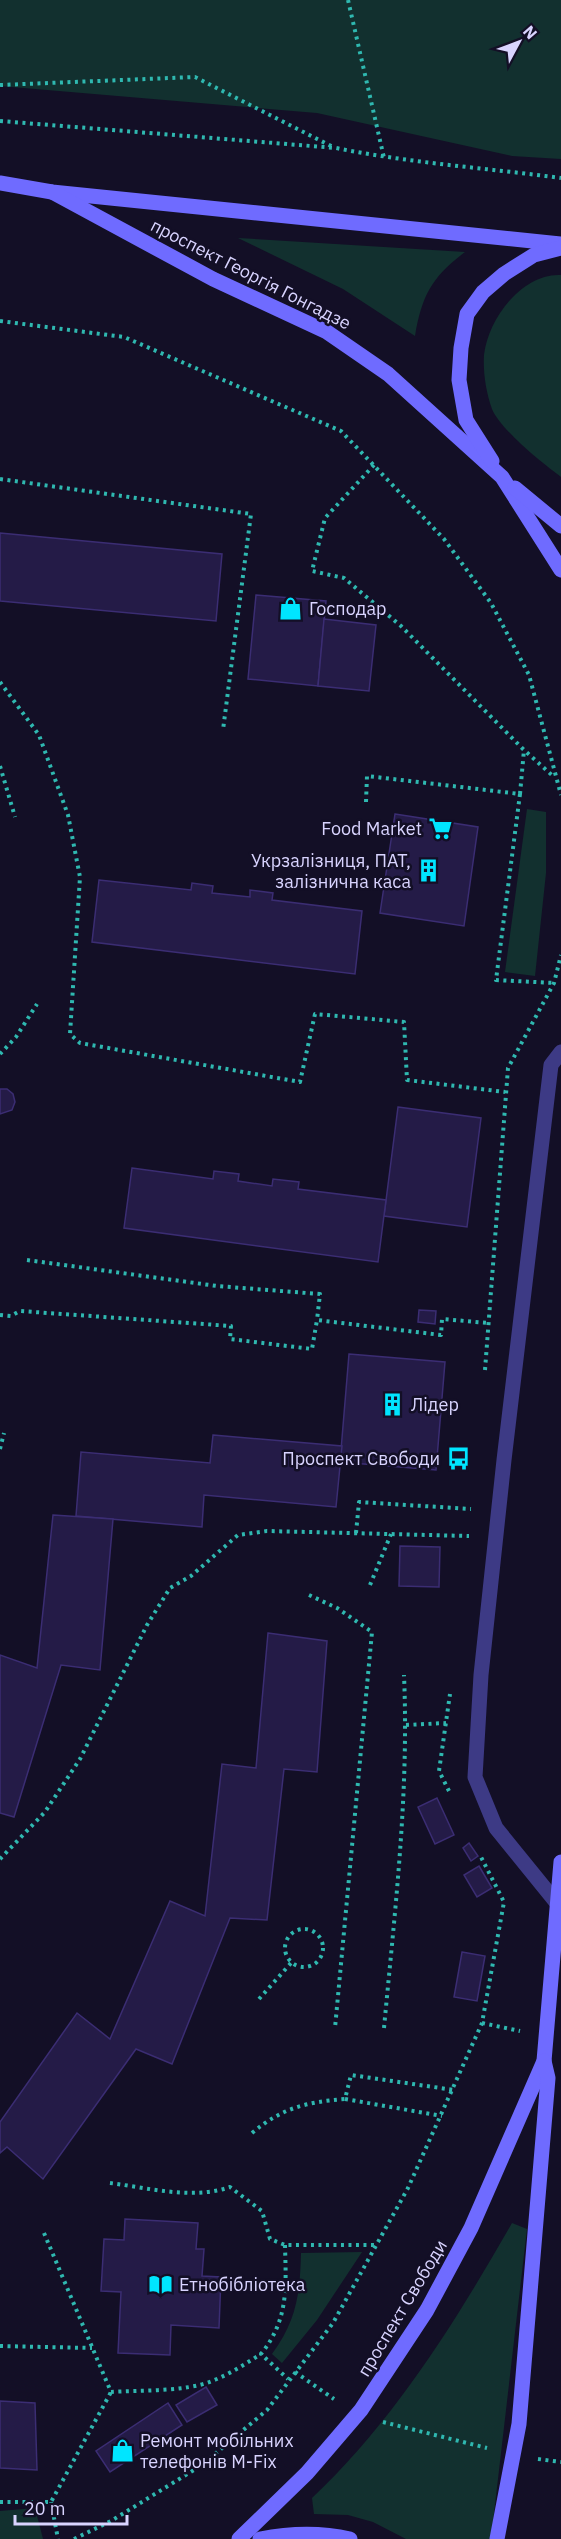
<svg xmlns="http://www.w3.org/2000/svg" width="561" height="2539" font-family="'IBM Plex Sans',sans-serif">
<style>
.green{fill:#12302f}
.building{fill:#241b47;stroke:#3b2d73;stroke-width:1.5}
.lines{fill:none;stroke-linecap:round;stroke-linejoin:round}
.path{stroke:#2fb8b0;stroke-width:4;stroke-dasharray:3 4.5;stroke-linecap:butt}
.lane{stroke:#3d3a85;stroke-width:15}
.secondary{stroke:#6f6bff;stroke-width:15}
.labels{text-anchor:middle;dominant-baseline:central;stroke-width:5;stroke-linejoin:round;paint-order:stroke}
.street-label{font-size:18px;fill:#d9d4ff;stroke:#130f26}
.poi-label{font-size:18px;fill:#d9d4ff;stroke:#130f26;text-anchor:start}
</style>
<rect width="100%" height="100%" fill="#130f26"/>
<!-- green -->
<g class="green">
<path d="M0,0h561v159l-49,-3 -195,-43 -317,-27z"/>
<path d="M238,238l227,14c-33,25 -43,43 -50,84l-72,-47z"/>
<path d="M561,275v202c-18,-13 -61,-48 -69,-68 -6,-17 -9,-36 -8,-54 4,-36 38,-82 77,-80z"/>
<path d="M527,809l19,3v61l-11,103 -30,-4z"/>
<path d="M512,2223l15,6 -36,310h-85l-33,-17 -25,-7 -34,-1 -2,-16c82,-77 144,-177 200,-275z"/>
<path d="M362,2252l-45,68 -35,43 -10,-9c25,-34 28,-61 29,-101z"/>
<path d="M35,2508l8,31h-43v-28z"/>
</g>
<!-- building -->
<g class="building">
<path d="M0,533l222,21 -6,67 -216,-20z"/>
<path d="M256,595l70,6 -8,85 -70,-7z"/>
<path d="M324,619l52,6 -7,66 -51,-5z"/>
<path d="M395,814l83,13 -14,99 -84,-13z"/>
<path d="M99,880l92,10 1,-7 21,3 -1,7 38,4v-7l23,3 -1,7 90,11 -7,63 -263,-32z"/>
<path d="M0,1089h7l6,5 2,8 -3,8 -12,4z"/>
<path d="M398,1107l83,11 -14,109 -83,-11z"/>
<path d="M132,1168l81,11 1,-8 25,3 -1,7 34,5 1,-7 26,3 -1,7 88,11 -8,62 -254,-34z"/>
<path d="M419,1310l17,1 -1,13 -17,-2z"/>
<path d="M349,1354l96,8 -9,108 -96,-8z"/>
<path d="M213,1435l129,11 -6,61 -132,-12 -2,32 -126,-11 5,-64 129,11z"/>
<path d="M53,1515l60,4 -13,151 -39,-5 -47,152 -14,-4v-158l37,13z"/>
<path d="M400,1546l40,1 -1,40 -40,-1z"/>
<path d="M268,1633l59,8 -10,131 -33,-3 -17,151 -37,-2 -58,146 -36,-15 -93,130 -36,-32 -7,6v-31l77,-109 33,26 60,-138 35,15 17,-152 34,4z"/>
<path d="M437,1798l17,37 -19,9 -17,-37z"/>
<path d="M469,1843l9,13 -7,5 -8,-13z"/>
<path d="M479,1866l13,22 -15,9 -13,-22z"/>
<path d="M462,1952l23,4 -8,45 -23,-4z"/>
<path d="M125,2219l73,4 -2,26h8l-2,27 19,1 -2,51 -48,-3 -1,30 -52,-2 3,-61 -20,-1 3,-52 20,1z"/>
<path d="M206,2387l11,18 -30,17 -11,-17z"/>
<path d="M0,2401l35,2 2,67 -37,-2z"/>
<path d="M168,2403l14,22 -72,47 -14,-21z"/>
</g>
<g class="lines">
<!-- path -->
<g class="path">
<path d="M348,0l36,158"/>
<path d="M0,85l195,-8 138,70"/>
<path d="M0,121l336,27c74,15 150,20 225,30"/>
<path d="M0,321l124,16 217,94 103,108 47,64 38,72 32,120"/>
<path d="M374,465l-49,53 -13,53 32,7 57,48 123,124 30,27"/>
<path d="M0,479l251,35 -28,216"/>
<path d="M0,682l39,53 29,80 12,62 -10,157 10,9 220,39 15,-68 89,8 3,58 98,12"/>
<path d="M0,766l15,51"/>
<path d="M520,794l4,-44"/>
<path d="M366,802l1,-26 153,18 -24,186 58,3"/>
<path d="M0,1054l16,-17 21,-33"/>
<path d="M27,1260l190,26 103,8 -3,26"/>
<path d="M0,1315l11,1 9,-5 211,15 -1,13 82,10 5,-29 124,15 1,-16 46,4"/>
<path d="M485,1370l23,-302 46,-85 7,-28"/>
<path d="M0,1449l4,-16"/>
<path d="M356,1533l3,-31 112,7"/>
<path d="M370,1585l21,-51"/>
<path d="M309,1595l28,13 35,24 -37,396"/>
<path d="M406,1725l40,-2"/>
<path d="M449,1791l-10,-20 11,-77"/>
<path d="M0,1859l45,-47 35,-53 67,-134 23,-37 21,-12 47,-41 29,-4 202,5"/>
<circle cx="304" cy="1948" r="19"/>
<path d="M259,1999l32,-36"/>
<path d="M482,2023l38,8"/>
<path d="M384,2028c11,-118 25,-235 20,-353"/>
<path d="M345,2099l97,17"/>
<path d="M252,2133c30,-25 54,-31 93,-34l6,-24 103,15"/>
<path d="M110,2183c39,5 83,17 120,4l32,24 8,28 15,6h92"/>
<path d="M44,2233l67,159c30,-2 74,0 101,-11 18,-7 33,-17 49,-27"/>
<path d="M285,2245c1,42 4,74 -24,109l27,25"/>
<path d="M0,2346l92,2"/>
<path d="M295,2372l39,27"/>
<path d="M383,2422l104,26"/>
<path d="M538,2459l23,3"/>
<path d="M0,2502h51l60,-110"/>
<path d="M51,2502l7,37"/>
<path d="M74,2539l37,-18 91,-56 65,-55 66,-87 75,-135 74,-165 22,-121 -23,-45"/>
</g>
<!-- lane -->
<path class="lane" d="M556,1902l-60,-74 -21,-51 6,-102 23,-215 47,-395 10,-13"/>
<!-- secondary -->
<g class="secondary">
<path d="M0,183l52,9 509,52"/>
<path d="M52,192l161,87 114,53 61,42 114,103 59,93"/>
<path d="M492,461l-26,-41 -7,-40 2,-32 6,-34 16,-22 21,-18 30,-19 27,-7"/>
<path d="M515,488l46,38"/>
<path d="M239,2539l68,-66 54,-63 66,-100 44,-82 73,-167 17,-199"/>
<path d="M260,2539c31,-6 59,-7 90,0"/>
<path d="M497,2539l22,-115 29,-346 -4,-17"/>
</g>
</g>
<!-- icons -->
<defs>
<symbol id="shop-bare" viewBox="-9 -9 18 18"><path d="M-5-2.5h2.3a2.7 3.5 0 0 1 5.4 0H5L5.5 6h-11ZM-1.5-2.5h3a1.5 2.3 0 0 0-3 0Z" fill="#00e5ff" stroke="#130f26" stroke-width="2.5" paint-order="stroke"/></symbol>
<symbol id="supermarket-bare" viewBox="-9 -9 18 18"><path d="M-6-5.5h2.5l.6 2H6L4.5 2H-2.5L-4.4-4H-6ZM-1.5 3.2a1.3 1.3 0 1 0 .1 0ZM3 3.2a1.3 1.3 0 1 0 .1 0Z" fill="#00e5ff" stroke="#130f26" stroke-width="2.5" paint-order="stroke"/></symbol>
<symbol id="building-bare" viewBox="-9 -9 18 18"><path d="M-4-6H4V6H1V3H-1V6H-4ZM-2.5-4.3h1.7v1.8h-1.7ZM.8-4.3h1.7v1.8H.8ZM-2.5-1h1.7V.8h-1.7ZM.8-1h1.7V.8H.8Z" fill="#00e5ff" stroke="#130f26" stroke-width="2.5" paint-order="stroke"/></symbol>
<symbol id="bus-bare" viewBox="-9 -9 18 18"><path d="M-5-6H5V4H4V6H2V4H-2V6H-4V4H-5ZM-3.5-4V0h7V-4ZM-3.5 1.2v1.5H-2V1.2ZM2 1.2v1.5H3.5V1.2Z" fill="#00e5ff" stroke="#130f26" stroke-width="2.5" paint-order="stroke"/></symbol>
<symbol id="library-bare" viewBox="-9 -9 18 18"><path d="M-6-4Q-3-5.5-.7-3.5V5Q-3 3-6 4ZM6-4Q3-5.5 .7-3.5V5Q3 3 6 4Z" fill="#00e5ff" stroke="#130f26" stroke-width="2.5" paint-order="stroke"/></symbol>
</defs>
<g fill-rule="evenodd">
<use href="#shop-bare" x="274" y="592" width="33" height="33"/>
<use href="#supermarket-bare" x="424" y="812" width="33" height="33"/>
<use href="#building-bare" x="412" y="854" width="33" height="33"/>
<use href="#building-bare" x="376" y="1388" width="33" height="33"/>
<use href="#bus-bare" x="442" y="1442" width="33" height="33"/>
<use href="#library-bare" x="144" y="2268" width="33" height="33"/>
<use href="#shop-bare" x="106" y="2434" width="33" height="33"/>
</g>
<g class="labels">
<!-- street labels -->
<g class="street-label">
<text transform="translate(251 274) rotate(27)">проспект Георгія Гонгадзе</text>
<text transform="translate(402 2308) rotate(-59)">проспект Свободи</text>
</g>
<!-- poi labels -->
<g class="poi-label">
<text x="309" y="608">Господар</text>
<text x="422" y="828" text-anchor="end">Food Market</text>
<text x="411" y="860" text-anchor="end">Укрзалізниця, ПАТ,<tspan x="411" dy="21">залізнична каса</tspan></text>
<text x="411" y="1404">Лідер</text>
<text x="440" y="1458" text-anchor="end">Проспект Свободи</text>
<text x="179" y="2284">Етнобібліотека</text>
<text x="140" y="2440">Ремонт мобільних<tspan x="140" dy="21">телефонів M-Fix</tspan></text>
</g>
</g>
<!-- north arrow -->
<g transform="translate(519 42) rotate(49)" stroke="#130f26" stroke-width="4.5" paint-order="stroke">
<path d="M0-4.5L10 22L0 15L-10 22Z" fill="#d9d4ff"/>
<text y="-9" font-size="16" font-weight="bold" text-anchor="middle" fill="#d9d4ff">N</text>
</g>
<!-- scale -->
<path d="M15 2515v9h112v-9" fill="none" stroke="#d9d4ff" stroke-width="3"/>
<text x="24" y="2515" font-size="18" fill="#d9d4ff" stroke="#130f26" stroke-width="4.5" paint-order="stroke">20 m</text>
</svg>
